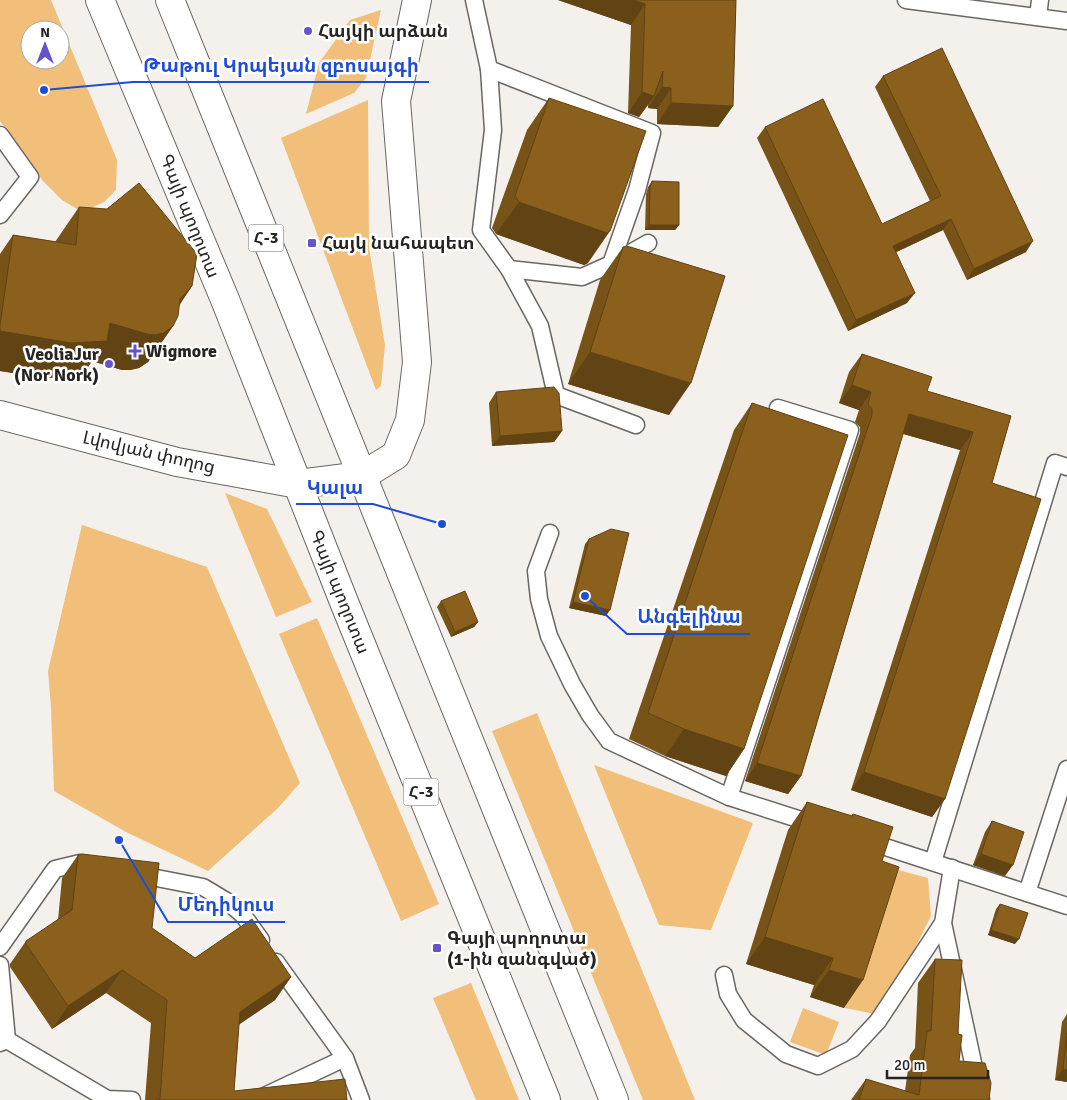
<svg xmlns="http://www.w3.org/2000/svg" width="1067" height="1100" font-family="Signika,'Noto Sans Armenian',sans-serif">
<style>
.green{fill:#f1bf79;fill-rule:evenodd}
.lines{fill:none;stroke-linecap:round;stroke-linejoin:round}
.lane-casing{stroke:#696763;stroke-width:19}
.street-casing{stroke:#696763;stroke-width:30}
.secondary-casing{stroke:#696763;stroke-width:30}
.primary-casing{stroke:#696763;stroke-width:30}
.lane{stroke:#fff;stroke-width:16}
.street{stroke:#fff;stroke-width:28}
.secondary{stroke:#fff;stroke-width:28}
.primary{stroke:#fff;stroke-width:28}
.wall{fill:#775318}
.shaded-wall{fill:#614314}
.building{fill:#8a601c;stroke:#614314}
.poi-dot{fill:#6553cc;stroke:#fff;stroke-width:2}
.labels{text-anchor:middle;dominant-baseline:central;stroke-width:5;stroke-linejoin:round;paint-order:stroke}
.shield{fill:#fff;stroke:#676666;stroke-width:1}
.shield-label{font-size:16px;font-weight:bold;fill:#262524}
.poi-label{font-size:18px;font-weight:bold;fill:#262524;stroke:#fff;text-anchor:start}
.street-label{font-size:18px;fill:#262524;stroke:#fff}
.leader{fill:none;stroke:#1d4ed8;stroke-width:2}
.callout-dot{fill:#1d4ed8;stroke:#fff;stroke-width:2}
.callout-label{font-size:19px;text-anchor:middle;font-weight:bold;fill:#1d4ed8;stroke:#fff;stroke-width:5;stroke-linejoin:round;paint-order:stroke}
</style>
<rect width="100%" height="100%" fill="#f4f1ed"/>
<!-- green -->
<g class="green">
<path d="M0,0h51l66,160 -1,30 -12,12 -22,10 -20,-12 -19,-19 -43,-60zM30,30h30v30h-30z"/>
<path d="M381,10l-15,68 -12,15 -48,21 13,-51 31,-43z"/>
<path d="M368,100l1,148 16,97 -4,41 -5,4 -95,-252z"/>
<path d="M225,493l42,16 45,93 -36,15z"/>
<path d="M82,525l125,42 93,216 -22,25 -70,63 -82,-39 -72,-41 -3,-83 -3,-37z"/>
<path d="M317,618l122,286 -38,17 -122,-287z"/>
<path d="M537,713l158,387h-52l-151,-369z"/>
<path d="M594,765l159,58 -42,107 -52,-5z"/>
<path d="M883,866l45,12 3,38 -18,36 -38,62 -30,-6z"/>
<path d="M471,983l48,117h-43l-43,-102z"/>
<path d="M803,1008l36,14 -13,33 -36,-13z"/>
</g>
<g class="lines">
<defs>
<g id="lane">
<path d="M474,0l15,69 4,61 -12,100 28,39 31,57 16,69 80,30"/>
<path d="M906,0l161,21"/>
<path d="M1038,17l2,-17"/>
<path d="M489,69l163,64 -15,57 -26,74"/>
<path d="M0,135l30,42 -30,38"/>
<path d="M509,269l73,8 29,-13 37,-21"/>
<path d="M550,533l-14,38 3,28 10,37 23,48 18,31 19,26 120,56 88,28"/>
<path d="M729,797l121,-367 -72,-22"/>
<path d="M867,841l200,65"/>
<path d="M933,862l122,-399 12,4"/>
<path d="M952,868l-9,55 38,177"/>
<path d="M136,874l67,13 25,15 15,13 18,25"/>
<path d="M1027,893l40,-124"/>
<path d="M0,947l55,-78 25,-6 12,2"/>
<path d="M276,962l69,96 16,42"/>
<path d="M0,965l7,75"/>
<path d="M724,975l4,19 16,26 42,34 32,12 34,-17 26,-28 65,-98"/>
<path d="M0,1043l7,-3 100,59 25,1"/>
<path d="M256,1100l89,-42"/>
</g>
<path id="street" d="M0,415l177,47 121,22"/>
<path id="secondary" d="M298,484l64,-8 34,-21 14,-35 7,-58 -21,-261 21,-101"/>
<g id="primary">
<path d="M100,0l126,302 118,300 202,498"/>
<path d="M170,0l444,1100"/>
</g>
</defs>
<!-- lane casing -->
<use href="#lane" class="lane-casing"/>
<!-- street casing -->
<use href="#street" class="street-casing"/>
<!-- secondary casing -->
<use href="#secondary" class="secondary-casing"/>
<!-- primary casing -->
<use href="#primary" class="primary-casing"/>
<!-- lane -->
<use href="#lane" class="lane"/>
<!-- street -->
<use href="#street" class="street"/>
<!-- secondary -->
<use href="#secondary" class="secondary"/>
<!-- primary -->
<use href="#primary" class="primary"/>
</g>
<!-- wall -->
<g class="wall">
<path d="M558,0h178l-3,106 -15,21 -61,-3v-15l-9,-1v-3l-9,12 -11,-4 3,-88z"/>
<path d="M883,76l143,176 -59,28 -24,-50 -47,22 11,51 -59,28 -91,-193 8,-11 117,97 48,-23 -55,-114z"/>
<path d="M549,98l39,165 -4,2 -88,-31 -4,-6 35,-98z"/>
<path d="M652,181l27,44 -4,5h-30l1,-36 2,-7z"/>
<path d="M79,207l113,79 -13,20 -6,20 -25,36 -9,6 -9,2h-8l-30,-9 -10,15 -36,2 -46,-7v-117l13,-19 42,7z"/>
<path d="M623,247l46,168 -101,-31 32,-104z"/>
<path d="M862,354l65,37 84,25 -19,67 -47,316 -13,18 -81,-27 109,-340 -57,-16 -102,342 -13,18 -43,-13 115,-348v-6l-5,-5 4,-12 -20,-7 10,-31z"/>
<path d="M496,392l66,39 -8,11 -62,4 -3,-43z"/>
<path d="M752,403l-8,346 -18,27 -61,-20 -36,-17 105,-309z"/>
<path d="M589,539l17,77 -37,-8 16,-64z"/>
<path d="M441,601l37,21 -4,5 -23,10 -14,-30z"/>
<path d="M807,802l45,14 1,-2 29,47 -38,147 -34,-11 4,-12 -68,-21 42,-134z"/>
<path d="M992,821l13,55 -32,-11 12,-33z"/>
<path d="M78,855l74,73 43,30 96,19 -16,23 -36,24 -5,67 113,9h-202l6,-77 -45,-30 -54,36 -42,-62v-3l16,-23 32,-21 4,-42z"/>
<path d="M1000,904l15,40 -27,-9 8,-26z"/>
<path d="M935,959l23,75 1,27 30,39h-138l15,-21 39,12 5,-36 5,-7 3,-65z"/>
<path d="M1067,1014v68l-12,-2 7,-58z"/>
</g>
<!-- shaded-wall -->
<g class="shaded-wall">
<path d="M558,0h75l12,4 -14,21z"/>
<path d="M662,87l9,1 -14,21 -9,-1z"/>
<path d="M642,92l12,4 -15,21 -11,-4z"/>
<path d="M671,103l62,3 -15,21 -61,-3z"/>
<path d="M519,202l91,29 -22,32 -4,2 -88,-31z"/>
<path d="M951,219l-8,11 -57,27 7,-11z"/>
<path d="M649,225h30l-4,5h-30z"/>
<path d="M1033,241l-7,11 -59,28 7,-11z"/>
<path d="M192,286l-25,36 13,-23z"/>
<path d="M915,293l-8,10 -59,28 8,-11z"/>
<path d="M110,323l63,3 -25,36 -9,6 -9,2h-8l-30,-9 -10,15 -36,2 -46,-7v-40z"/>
<path d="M590,352l101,31 -22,32 -101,-31z"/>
<path d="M852,385l19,7 -12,18 -20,-7z"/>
<path d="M909,414l64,18 -13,18 -63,-18z"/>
<path d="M562,431l-8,11 -62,4 8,-10z"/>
<path d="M573,602l37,8 -4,6 -37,-8z"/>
<path d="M478,622l-4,5 -23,10 4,-5z"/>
<path d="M684,729l60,20 -18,27 -61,-20z"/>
<path d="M757,763l44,13 -13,18 -43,-13z"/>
<path d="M864,772l81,27 -13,18 -81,-27z"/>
<path d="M981,854l32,11 -8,11 -32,-11z"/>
<path d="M991,930l28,9 -4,5 -27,-9z"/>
<path d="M765,937l68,21 -19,27 -68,-21z"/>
<path d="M122,970l-16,23 -54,36 16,-23z"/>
<path d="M829,970l34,10 -19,28 -34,-11z"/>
<path d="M291,977l-16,23 -51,35 16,-23z"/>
<path d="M1063,1069l4,1v12l-12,-2z"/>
</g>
<!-- building -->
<g class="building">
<path d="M633,0h103l-3,106 -62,-3v-15l-9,-1 1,-16 -9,25 -12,-4 3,-88z"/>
<path d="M942,48l91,193 -59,28 -23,-50 -58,27 22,47 -59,27 -91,-193 58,-28 59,125 59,-28 -58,-120z"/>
<path d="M549,98l97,33 -36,100 -3,2 -88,-31 -4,-6z"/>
<path d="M652,181l27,1v43h-30l1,-37z"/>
<path d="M139,183l58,71 -5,32 -12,13 -2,17 -5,10 -9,7 -9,2 -8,-1 -37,-11 -3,18 -36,2 -71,-12v-6l13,-90 63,10 3,-38 28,2z"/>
<path d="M627,246l98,30 -34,107 -101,-31 33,-105z"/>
<path d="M862,354l70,23 -5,14 84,25 -19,67 49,16 -96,300 -81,-27 109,-340 -64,-18 -108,362 -44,-13 115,-348v-6l-4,-5 3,-12 -19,-7z"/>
<path d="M554,387l5,6 3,38 -62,5 -4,-44z"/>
<path d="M752,403l96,32 -104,314 -60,-20 -36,-16z"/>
<path d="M611,529l18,4 -19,77 -37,-8 16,-63z"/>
<path d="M465,591l13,31 -23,10 -14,-31z"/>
<path d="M807,802l45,14 1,-2 40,13 -11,34 17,6 -36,113 -34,-10 4,-12 -68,-21z"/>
<path d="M992,821l32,11 -11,33 -32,-11z"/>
<path d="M82,854l77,9 -7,65 43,30 57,-39 39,58 -51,35 -6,79 111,-12 2,21h-192l5,-1 7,-99 -45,-30 -54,36 -42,-62v-3l46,-31 6,-55z"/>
<path d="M1000,904l28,9 -9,26 -28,-9z"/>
<path d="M935,959l27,1 -4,74 4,1 -3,26 26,2 6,20 -2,17h-130l7,-21 53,16 8,-64h4z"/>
<path d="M1067,1033v37l-4,-1z"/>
</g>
<!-- markers -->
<g class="poi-dot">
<circle cx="308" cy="31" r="5"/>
<rect x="307" y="238" width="10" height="10" rx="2.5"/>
<path d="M132.5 343.5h5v5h5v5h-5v5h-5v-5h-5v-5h5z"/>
<circle cx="109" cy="364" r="5"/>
<rect x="432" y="943" width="10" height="10" rx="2.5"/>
</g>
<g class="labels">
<!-- shield labels -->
<g class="shield">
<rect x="248.5" y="224.5" width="35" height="27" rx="4"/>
<rect x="403.5" y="778.5" width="35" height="27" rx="4"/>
</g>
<g class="shield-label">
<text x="266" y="238">Հ-3</text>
<text x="421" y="792">Հ-3</text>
</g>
<!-- poi labels -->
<g class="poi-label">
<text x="318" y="31">Հայկի արձան</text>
<text x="322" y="243">Հայկ նահապետ</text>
<text x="146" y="351">Wigmore</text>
<text x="99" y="354" text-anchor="end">VeoliaJur<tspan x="99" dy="21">(Nor Nork)</tspan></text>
<text x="447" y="938">Գայի պողոտա<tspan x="447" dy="21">(1-ին զանգված)</tspan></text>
</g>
<!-- street labels -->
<g class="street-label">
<text transform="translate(190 216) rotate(68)">Գայի պողոտա</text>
<text transform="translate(149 452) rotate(13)">Լվովյան փողոց</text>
<text transform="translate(340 592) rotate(68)">Գայի պողոտա</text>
</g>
</g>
<!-- callouts -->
<path class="leader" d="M44 90L133 82H429M442 524L373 504H296M585 596L627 634H750M119 840L168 922H285"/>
<g class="callout-dot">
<circle cx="44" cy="90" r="5"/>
<circle cx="442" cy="524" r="5"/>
<circle cx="585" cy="596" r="5"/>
<circle cx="119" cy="840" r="5"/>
</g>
<g class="callout-label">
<text x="281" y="72">Թաթուլ Կրպեյան զբոսայգի</text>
<text x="335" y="494">Կալա</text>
<text x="689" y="623">Անգելինա</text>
<text x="226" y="911">Մեդիկուս</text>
</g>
<!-- north arrow -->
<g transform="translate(45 45)"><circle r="24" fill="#ffffff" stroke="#a8a8a7"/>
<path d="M0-4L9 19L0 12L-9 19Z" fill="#6553cc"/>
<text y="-8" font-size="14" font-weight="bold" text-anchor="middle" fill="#262524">N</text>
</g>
<!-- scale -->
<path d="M887 1070v8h101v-8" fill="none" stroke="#262524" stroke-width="2.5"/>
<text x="894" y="1070" font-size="15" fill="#262524" stroke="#ffffff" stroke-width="4" paint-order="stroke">20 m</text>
</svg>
